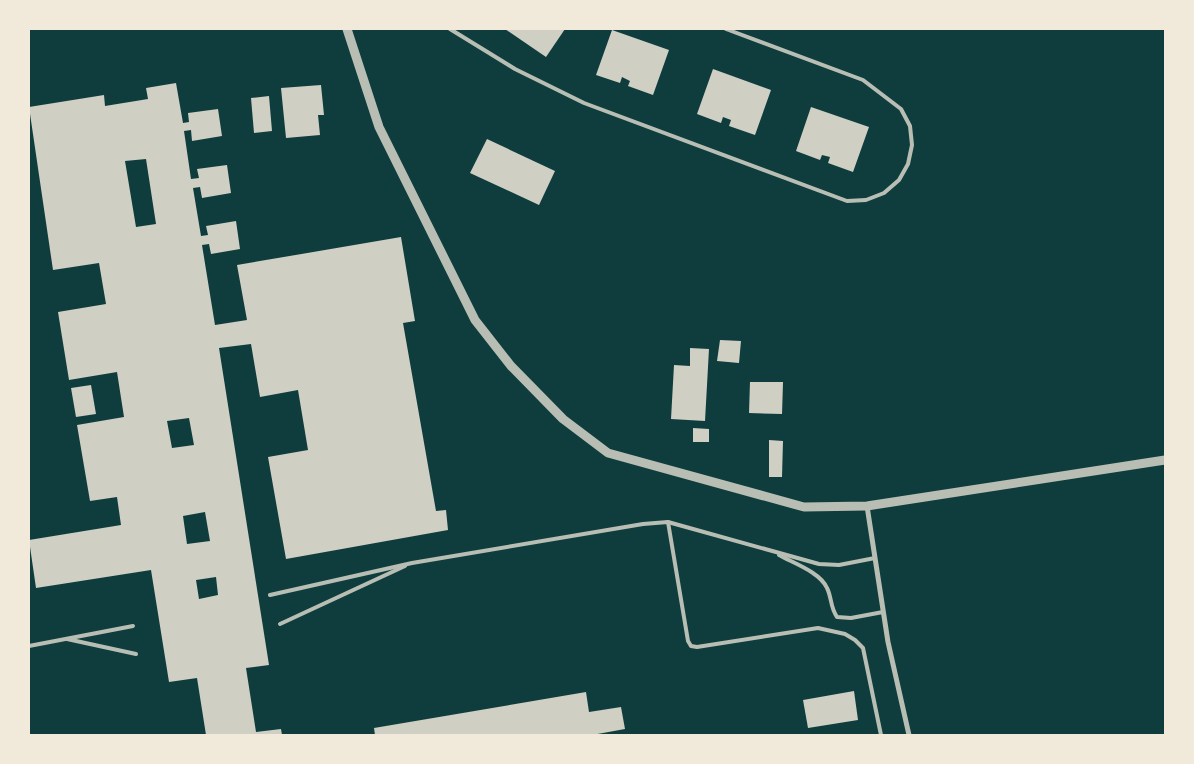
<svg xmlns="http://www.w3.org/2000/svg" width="1194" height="764" font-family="'Golos Text',sans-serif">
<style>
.building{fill:#cfcfc3;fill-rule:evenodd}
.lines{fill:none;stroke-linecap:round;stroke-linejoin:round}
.service{stroke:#b8beb3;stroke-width:4}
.minor{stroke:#b8beb3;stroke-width:5}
.tertiary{stroke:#b8beb3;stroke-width:9}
</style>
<rect width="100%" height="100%" fill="#0f3d3e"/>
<!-- building -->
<g class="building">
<path d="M505,29h60l-19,28z"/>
<path d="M612,30l57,20 -16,45 -25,-9 2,-5 -8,-4 -2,6 -24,-8z"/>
<path d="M713,69l58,21 -16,45 -26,-9 2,-6 -8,-3 -2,6 -24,-9z"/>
<path d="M176,83l7,40 6,-1 -1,-9 30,-4 4,27 -30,5 -1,-11 -7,1 7,48 8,-1 -2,-9 30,-4 4,28 -29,5 -2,-11 -7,1 8,48 7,-1 -2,-9 30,-5 4,28 -29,5 -2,-10 -7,1 13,80 32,-5 -10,-55 164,-28 14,84 -12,2 33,188 10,-1 2,20 -162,29 -18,-102 40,-7 -10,-60 -38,7 -9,-53 -32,4 50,317 -23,3 10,64 25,-3 1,6h-76l-9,-57 -28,4 -18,-112 -115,18 -7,-48 92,-15 -4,-28 -27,4 -13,-76 47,-8 -7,-45 -48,8 -11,-68 48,-8 -7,-41 -46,7 -24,-163 75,-12 1,11 43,-7 -2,-11zM146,159l10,65 -20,3 -11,-66zM189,418l5,27 -22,3 -5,-27zM205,512l5,29 -23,3 -4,-28zM216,577l2,18 -19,4 -3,-19z"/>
<path d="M321,85l3,30h-6l2,20 -34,3 -5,-50z"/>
<path d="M269,96l3,35 -18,2 -3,-35z"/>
<path d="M811,107l58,20 -16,45 -25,-9 2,-6 -8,-2 -2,5 -24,-9z"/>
<path d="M487,139l68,32 -16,34 -69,-32z"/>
<path d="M720,340l21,1 -2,22 -22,-2z"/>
<path d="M690,348l19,1 -4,72 -34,-2 3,-54 16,1z"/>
<path d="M750,382h33l-1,32 -33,-1z"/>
<path d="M91,385l5,29 -20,3 -5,-29z"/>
<path d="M693,428l16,1v13h-16z"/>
<path d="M769,440l14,1 -1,36h-13z"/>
<path d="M854,691l4,29 -50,8 -5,-28z"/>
<path d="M586,692l3,20 32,-5 4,22 -33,6h-217l-1,-7z"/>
</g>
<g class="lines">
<!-- service -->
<g class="service">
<path d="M450,29l65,40 69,34 263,98 19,-1 18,-7 15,-13 9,-16 4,-19 -2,-19 -9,-17 -38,-29 -137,-51"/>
<path d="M668,522l20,119 3,5 6,1 121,-19 27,6 10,6 8,8 18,87"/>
<path d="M779,555c14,8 41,17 48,33 5,10 3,19 10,29l14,1 32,-6"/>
<path d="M270,595l142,-32 231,-39 25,-2 151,42 20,1 36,-7"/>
<path d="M280,624l125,-58"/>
<path d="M67,639l69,15"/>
<path d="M29,646l104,-20"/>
</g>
<!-- minor -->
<path class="minor" d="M867,506l21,136 21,93"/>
<!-- tertiary -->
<path class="tertiary" d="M347,29l32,98 96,193 36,46 52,53 45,34 196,54 63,-1 298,-46"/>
</g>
<!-- border -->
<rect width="1194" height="764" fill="none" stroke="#f1e9da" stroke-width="60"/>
</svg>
